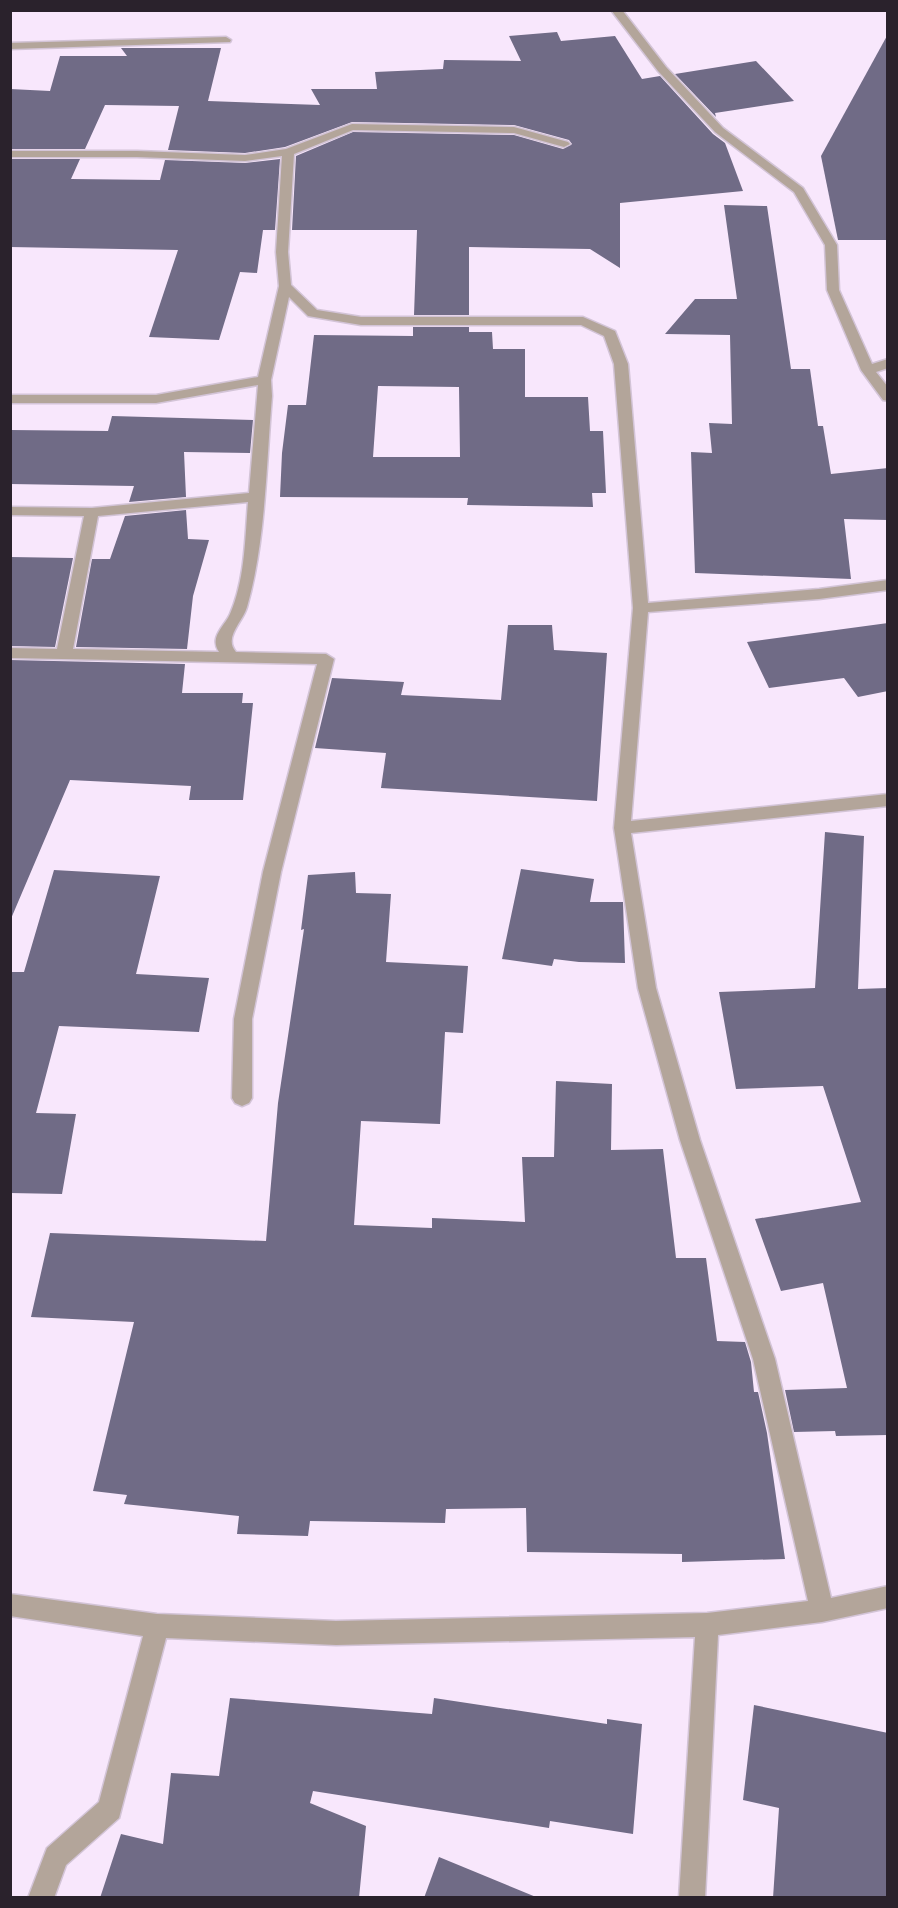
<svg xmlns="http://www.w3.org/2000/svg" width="898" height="1908" font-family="'Libre Baskerville',serif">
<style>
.building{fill:#706b86;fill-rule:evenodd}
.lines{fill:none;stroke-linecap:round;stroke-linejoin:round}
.street-casing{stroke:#d3c4d7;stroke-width:3}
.street{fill:#b3a59a;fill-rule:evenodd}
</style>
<rect width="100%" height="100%" fill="#f8e7fc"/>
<!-- building -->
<g class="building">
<path d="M557,32l4,9 54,-5 27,43 18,-3 53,58 12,9 18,48 -123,12v65l-30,-19 -121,-2v68h-55l3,-85h-125l4,-74 57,-24 161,3 49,14 9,-5 -3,-4 -55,-15 -162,-3 -67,25 -40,6 -77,-3 11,-44 -74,-1 -20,44h-75v-60l40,2 10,-35h67l-6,-8h100l-13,53 112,4 -9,-16h66l-2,-17 68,-3 1,-9 77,1 -12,-25z"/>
<path d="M888,34v206h-50l-17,-84z"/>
<path d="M756,61l38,40 -79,12 1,4 -41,-43z"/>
<path d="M10,159h70l-9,20 89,1 5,-20 80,3 35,-4 -5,71h-12l-6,43 -17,-1 -21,68 -70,-3 29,-87 -168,-3z"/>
<path d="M724,205l43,1 24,163h19l8,57h5l8,48 57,-6v52l-44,-1 7,60 -156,-6 -4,-121 21,1 -3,-30 23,1 -2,-89 -65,-1 30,-35h42z"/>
<path d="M413,327h56v5h23l1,17h32v48h63l2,34h13l3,62h-14l1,14 -126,-2 1,-7 -188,-1 2,-44 6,-48h18l8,-70 99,1zM378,386l81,1 1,70h-87z"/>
<path d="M112,416l141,4 -3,33 -66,-1 2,45 -57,5 5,-16 -124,-2v-54l98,1z"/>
<path d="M186,510l2,29 21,1 -16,56 -6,53 -111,-2 16,-88h18l15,-43z"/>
<path d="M10,557l63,1 -18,89 -45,-1z"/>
<path d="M888,623v68l-30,6 -14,-19 -75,10 -22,-46z"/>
<path d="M508,625h44l2,25 53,3 -10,148 -216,-13 5,-35 -71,-5 17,-70 72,4 -3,13 100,5z"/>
<path d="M10,660l175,4 -3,29h61l-1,10h11l-10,97h-54l2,-14 -121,-6 -60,141z"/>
<path d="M825,832l39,4 -6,153 30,-1v447l-52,1 -1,-5 -41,1 -9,-42 62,-2 -24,-105 -42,8 -26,-72 106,-17 -38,-116 -87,3 -17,-97 96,-4z"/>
<path d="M521,869l73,10 -4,23h33l2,61 -46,-1 -25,-3 -2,7 -50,-7z"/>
<path d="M54,870l106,6 -24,98 73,4 -10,54 -140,-6 -23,87 40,1 -14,80 -52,-1v-221h14z"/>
<path d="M355,872l1,21 35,1 -5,68 82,4 -5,67 -18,-1 -5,92 -79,-3 -7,104 78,3v-10l93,4 -3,-65h32l2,-76 56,3 -1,66 52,-1 13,109h30l11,83 28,1 6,20 3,30h4l9,41 18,126 -103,3v-8l-155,-2 -1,-44 -80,1 -1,14 -135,-2 -2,15 -71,-2 2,-18 -115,-12 3,-9 -34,-4 41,-169 -103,-5 19,-84 216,8 12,-138 26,-174 -3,1 7,-55z"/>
<path d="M230,1698l202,16 2,-16 173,26v-5l35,5 -9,110 -83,-13 -1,7 -236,-37 -3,12 56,23 -7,72h-259l21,-64 42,10 8,-71 48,3z"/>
<path d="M754,1705l134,28v165h-115l6,-90 -36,-8z"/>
<path d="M439,1857l97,40v1h-112z"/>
</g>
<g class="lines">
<defs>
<g id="street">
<path d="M611,10h11l44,57 57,61 80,60 34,57 2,45 33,74 16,-5v9l-12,4 12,15v14l-5,-1 -22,-30 -34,-80 -2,-45 -31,-53 -79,-60 -57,-61z"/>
<path d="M226,37l5,3 -1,2 -220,7v-6z"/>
<path d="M352,124l162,3 54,15 2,2 -6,3 -50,-14 -161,-3 -59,24 -6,98 3,33 26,25 44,7h222l32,14 13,33 20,239 171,-14 69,-9v10l-69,9 -171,13 -17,209 257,-27v12l-257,27 25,155 44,152 75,219 56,239 57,-12v22l-66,14 -104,13 -13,263h-26l16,-261 -359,8 -170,-7 -47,180 -53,47 -12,33h-26l19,-50 52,-46 44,-166 -133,-20v-22l147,20 179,7 371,-8 101,-12 -55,-242 -73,-219 -42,-152 -24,-160 19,-220 -19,-244 -10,-28 -23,-11h-220l-53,-9 -19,-19 -18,83 1,16c-6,70 -6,144 -25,211 -4,15 -24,30 -11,45l90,2 8,5 -53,213 -29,147v79l-3,5 -7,3 -7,-3 -3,-5 2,-79 29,-147 54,-208 -307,-6v-10l47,1 27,-133 -74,-1v-8l82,1 157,-15 9,-108 -102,18h-146v-8h146l102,-18 21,-91 -3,-34 6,-96 -37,5 -108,-4h-127v-6h127l108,4 41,-6zM248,502c-3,37 -3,78 -18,112 -6,13 -21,23 -11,38l-146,-3 25,-133z"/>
</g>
</defs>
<!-- street casing -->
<use href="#street" class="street-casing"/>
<!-- street -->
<use href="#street" class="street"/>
</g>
<!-- border -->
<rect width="898" height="1908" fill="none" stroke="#2a222c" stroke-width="24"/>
</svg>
